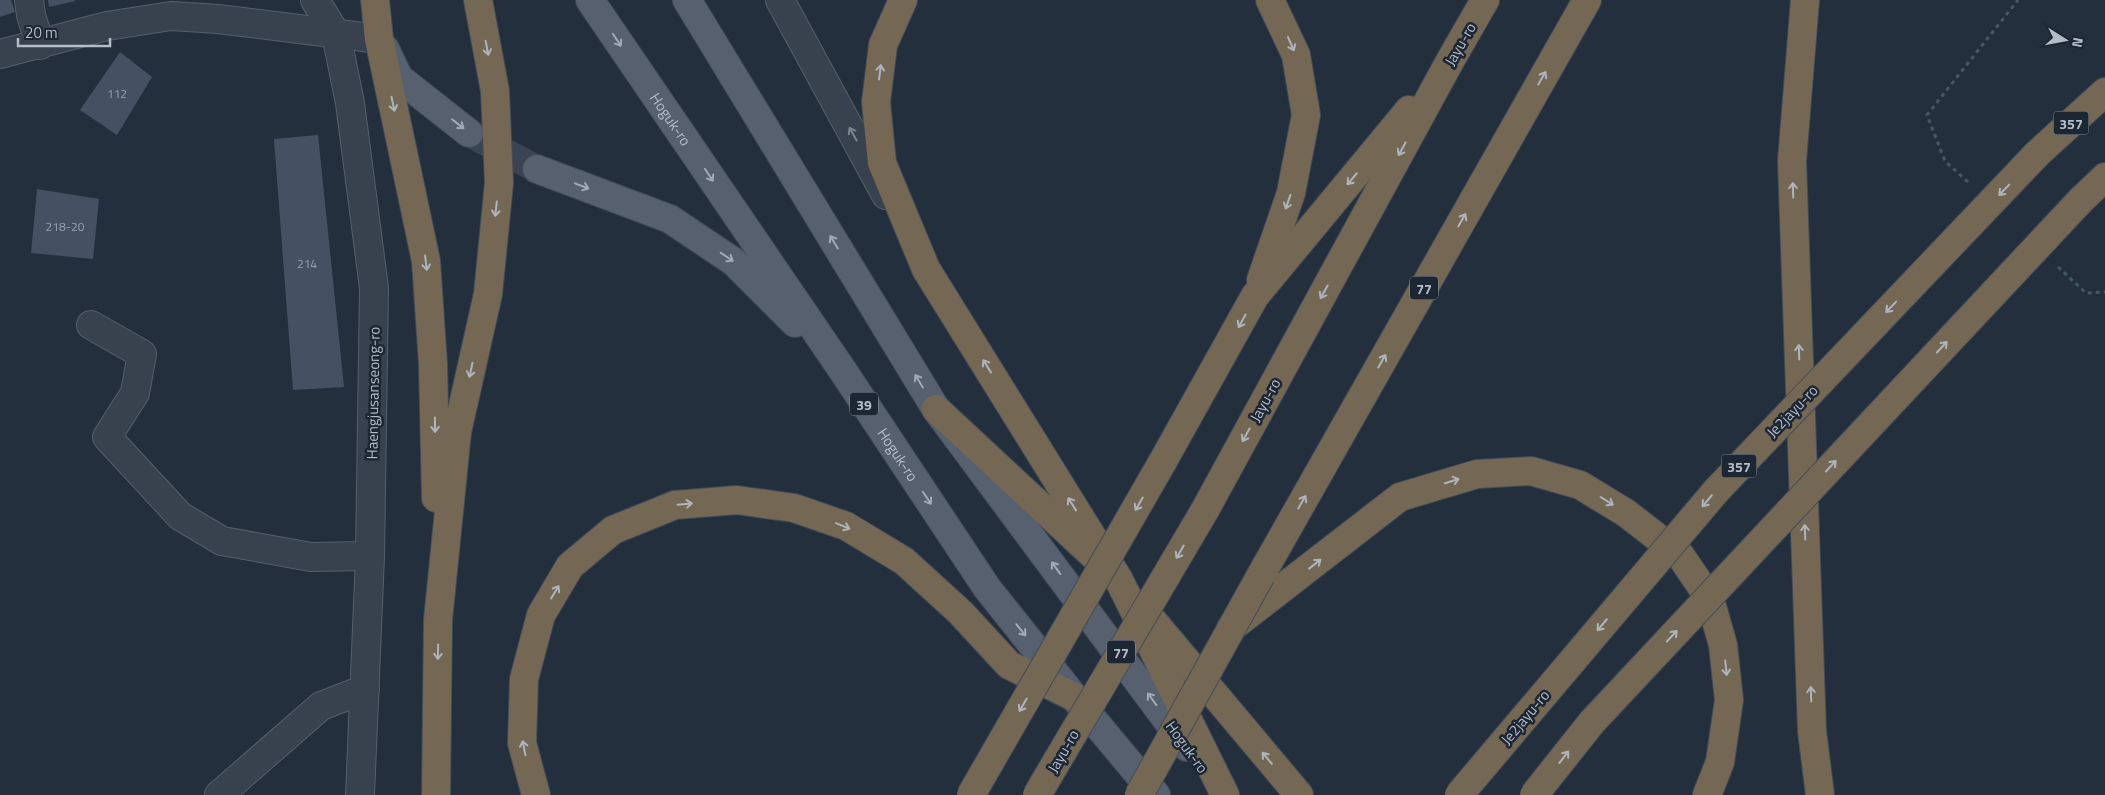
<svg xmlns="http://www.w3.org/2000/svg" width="2105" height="795" font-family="'Titillium Web',sans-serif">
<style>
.building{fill:#455162}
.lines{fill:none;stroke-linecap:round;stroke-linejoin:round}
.major-tunnel{stroke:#3a4453;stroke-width:28;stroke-dasharray:28 14;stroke-linecap:butt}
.minor-casing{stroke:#565f6c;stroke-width:30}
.major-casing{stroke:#414a57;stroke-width:30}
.highway-casing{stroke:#434c59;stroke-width:30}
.path{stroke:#44595c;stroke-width:3;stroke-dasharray:4 4;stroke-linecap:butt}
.minor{stroke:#38414e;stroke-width:28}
.major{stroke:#56606e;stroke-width:28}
.highway{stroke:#746855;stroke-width:28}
.highway-bridge-casing{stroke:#434c59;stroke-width:30;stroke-linecap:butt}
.highway-bridge{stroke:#746855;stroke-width:28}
.oneway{stroke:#a1aab7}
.oneway2{stroke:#aeb4bd}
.oneway3{stroke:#7c8592}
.labels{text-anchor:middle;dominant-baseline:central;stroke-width:5;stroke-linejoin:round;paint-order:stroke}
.number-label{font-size:12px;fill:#98a1af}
.shield{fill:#1d2633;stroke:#878f9c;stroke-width:1}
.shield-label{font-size:14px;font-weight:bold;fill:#b4bcc9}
.street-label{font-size:15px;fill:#b4bcc9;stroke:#1d2633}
</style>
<rect width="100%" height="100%" fill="#242f3e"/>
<!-- building -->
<g class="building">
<path d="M0,0h11l4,12 -15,5z"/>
<path d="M48,0h27v1l-26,6z"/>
<path d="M120,52l32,25 -35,58 -37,-25z"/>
<path d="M318,135l26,252 -51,3 -19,-251z"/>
<path d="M37,189l62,10 -6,60 -62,-6z"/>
</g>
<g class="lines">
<!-- major-tunnel -->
<path class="major-tunnel" d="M469,133l68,36"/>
<defs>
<g id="minor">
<path d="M29,0l2,15 9,30"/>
<path d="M315,0l21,34 14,69 24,185 -4,268 -10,239"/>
<path d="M780,0l106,195"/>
<path d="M0,54l107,-28 64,-10 47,3 161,20"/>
<path d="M91,325l51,29 -7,39 -28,44 73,79 42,25 89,16 59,-1"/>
<path d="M219,795l102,-89 44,-17"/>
</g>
<g id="major">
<path id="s1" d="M590,0l253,371 144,217 87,109 82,98"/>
<path d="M687,0l249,409 251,338"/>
<path d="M385,49l14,29 70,55"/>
<path d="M537,169l133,50 64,43 61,61"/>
</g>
<g id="highway">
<path d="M375,0l4,39 47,222 7,103 3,134"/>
<path d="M903,0l-20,45 -7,57 6,61 44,106 193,311 106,215"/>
<path d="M1805,0l-13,161 20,570 8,64"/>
<path d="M2037,154l68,-62"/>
<path d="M2081,200l24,-23"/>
<path d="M1261,280l30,-87 15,-78 -10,-60 -26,-55"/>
<path d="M936,409l157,146"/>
<path d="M1163,461l92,-165 154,-186"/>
<path d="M1205,510l245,-449 35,-61"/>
<path d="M1261,575l326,-575"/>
<path d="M1147,614l152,181"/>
<path d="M1231,628l169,-131 77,-23 54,-3 49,14 46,28 54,42 30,44 13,46 6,55 -9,62 -13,33"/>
<path d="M436,795l2,-175 19,-188 31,-138 11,-111 -4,-92 -17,-91"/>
<path d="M536,795l-14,-52 2,-64 17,-64 29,-49 43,-36 62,-25 62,-5 57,8 52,18 58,35 56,51 49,53 65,32"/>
</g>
</defs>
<!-- minor casing -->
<use href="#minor" class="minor-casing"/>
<!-- major casing -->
<use href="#major" class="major-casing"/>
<!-- highway casing -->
<use href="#highway" class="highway-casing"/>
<!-- path -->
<g class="path">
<path d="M1968,182l-23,-21 -18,-46 91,-115"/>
<path d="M2058,267l28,26 19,-1"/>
</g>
<!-- minor -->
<use href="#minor" class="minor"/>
<!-- major -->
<use href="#major" class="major"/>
<!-- highway -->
<use href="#highway" class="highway"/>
<defs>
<g id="highway-bridge">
<path d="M971,795l192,-334"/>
<path d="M1037,795l168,-285"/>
<path d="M1139,795l122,-220"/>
<path d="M1459,795l257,-304 321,-337"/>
<path d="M1534,795l58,-73 489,-522"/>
</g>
</defs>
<!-- highway-bridge casing -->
<use href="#highway-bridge" class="highway-bridge-casing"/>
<!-- highway-bridge -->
<use href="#highway-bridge" class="highway-bridge"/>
</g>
<!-- one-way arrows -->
<defs><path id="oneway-shaft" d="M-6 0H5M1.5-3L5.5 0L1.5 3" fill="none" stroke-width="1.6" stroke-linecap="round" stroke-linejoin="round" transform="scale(1.25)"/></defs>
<g class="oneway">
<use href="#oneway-shaft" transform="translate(617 40) rotate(56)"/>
<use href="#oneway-shaft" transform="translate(458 124) rotate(38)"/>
<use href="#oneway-shaft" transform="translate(709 175) rotate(56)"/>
<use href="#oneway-shaft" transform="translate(582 186) rotate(21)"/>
<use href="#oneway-shaft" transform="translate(834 242) rotate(-121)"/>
<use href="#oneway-shaft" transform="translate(727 257) rotate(34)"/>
<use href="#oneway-shaft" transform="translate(919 381) rotate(-121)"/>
<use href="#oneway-shaft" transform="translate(927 498) rotate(56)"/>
<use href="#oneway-shaft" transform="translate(1056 568) rotate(-126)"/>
<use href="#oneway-shaft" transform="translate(1021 630) rotate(51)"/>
<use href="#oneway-shaft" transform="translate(1152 699) rotate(-126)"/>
</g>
<g class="oneway2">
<use href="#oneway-shaft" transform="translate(1291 44) rotate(66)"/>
<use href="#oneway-shaft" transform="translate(487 48) rotate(79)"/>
<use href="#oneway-shaft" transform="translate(880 72) rotate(-83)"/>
<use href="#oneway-shaft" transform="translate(1542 78) rotate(-60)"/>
<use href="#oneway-shaft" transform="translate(393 104) rotate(78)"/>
<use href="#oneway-shaft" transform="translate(1402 149) rotate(119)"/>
<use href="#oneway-shaft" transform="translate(1352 179) rotate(130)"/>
<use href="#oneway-shaft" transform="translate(1793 190) rotate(-92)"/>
<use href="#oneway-shaft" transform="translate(2004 190) rotate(134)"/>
<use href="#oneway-shaft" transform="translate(1288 202) rotate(109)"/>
<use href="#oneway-shaft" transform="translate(496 209) rotate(96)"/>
<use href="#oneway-shaft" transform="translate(1462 220) rotate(-60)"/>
<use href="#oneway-shaft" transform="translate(426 263) rotate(83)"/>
<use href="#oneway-shaft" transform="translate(1324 292) rotate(119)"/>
<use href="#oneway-shaft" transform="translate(1891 307) rotate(134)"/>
<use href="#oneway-shaft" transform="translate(1242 321) rotate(119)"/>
<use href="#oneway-shaft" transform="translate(1942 347) rotate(-47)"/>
<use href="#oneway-shaft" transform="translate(1799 352) rotate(-92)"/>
<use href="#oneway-shaft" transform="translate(1382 361) rotate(-60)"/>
<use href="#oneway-shaft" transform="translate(987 366) rotate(-122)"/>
<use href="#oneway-shaft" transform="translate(471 370) rotate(102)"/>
<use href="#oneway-shaft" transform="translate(435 425) rotate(89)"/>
<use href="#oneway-shaft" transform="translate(1246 435) rotate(119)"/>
<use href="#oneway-shaft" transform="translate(1831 466) rotate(-47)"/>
<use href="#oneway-shaft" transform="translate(1452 481) rotate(-17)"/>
<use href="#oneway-shaft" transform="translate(1607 501) rotate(32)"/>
<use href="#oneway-shaft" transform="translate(1707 501) rotate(130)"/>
<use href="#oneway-shaft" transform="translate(1302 502) rotate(-60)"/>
<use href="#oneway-shaft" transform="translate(685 504) rotate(-5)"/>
<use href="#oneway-shaft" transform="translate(1072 504) rotate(-122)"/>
<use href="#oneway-shaft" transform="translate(1139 504) rotate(120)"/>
<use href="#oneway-shaft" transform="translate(843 526) rotate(23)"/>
<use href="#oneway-shaft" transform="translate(1805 532) rotate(-92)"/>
<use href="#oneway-shaft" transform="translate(1180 552) rotate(120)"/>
<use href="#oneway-shaft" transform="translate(1315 564) rotate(-38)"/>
<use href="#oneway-shaft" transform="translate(555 592) rotate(-59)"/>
<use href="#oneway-shaft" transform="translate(1602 625) rotate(130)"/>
<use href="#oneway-shaft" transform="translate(1672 636) rotate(-47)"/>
<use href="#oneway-shaft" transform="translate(438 652) rotate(91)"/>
<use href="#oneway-shaft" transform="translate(1726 668) rotate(84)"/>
<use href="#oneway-shaft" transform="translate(1811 694) rotate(-92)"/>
<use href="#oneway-shaft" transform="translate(1023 705) rotate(120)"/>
<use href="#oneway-shaft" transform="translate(524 748) rotate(-101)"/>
<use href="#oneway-shaft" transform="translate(1564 757) rotate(-52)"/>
<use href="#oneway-shaft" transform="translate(1267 758) rotate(-130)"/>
</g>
<use class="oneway3" href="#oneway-shaft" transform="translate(853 134) rotate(-119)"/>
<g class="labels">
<!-- number labels -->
<g class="number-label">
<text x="117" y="93">112</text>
<text x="65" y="226">218-20</text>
<text x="307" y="263">214</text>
</g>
<!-- shield labels -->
<g class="shield">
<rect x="2053.5" y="111.5" width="35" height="23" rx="4"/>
<rect x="1410" y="276.5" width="28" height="23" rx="4"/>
<rect x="850" y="392.5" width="28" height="23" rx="4"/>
<rect x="1721.5" y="454.5" width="35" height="23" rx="4"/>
<rect x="1107" y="640.5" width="28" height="23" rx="4"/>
</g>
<g class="shield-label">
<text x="2071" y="123">357</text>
<text x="1424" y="288">77</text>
<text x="864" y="404">39</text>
<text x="1739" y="466">357</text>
<text x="1121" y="652">77</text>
</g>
<!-- street labels -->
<g class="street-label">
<text transform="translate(1460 44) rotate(-60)">Jayu-ro</text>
<text stroke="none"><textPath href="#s1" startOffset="144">Hoguk-ro</textPath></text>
<text transform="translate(373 393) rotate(-89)">Haengjusanseong-ro</text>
<text transform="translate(1265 400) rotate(-61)">Jayu-ro</text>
<text transform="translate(1792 411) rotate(-46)">Je2jayu-ro</text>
<text stroke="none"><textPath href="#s1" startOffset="549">Hoguk-ro</textPath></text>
<text transform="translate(1525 717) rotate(-50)">Je2jayu-ro</text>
<text transform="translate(1187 747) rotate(54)">Hoguk-ro</text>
<text transform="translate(1063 751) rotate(-60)">Jayu-ro</text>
</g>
</g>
<!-- north arrow -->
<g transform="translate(2065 40) rotate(101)" stroke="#1d2633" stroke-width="4" paint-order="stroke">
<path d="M0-4L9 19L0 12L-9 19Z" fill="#b4bcc9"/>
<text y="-8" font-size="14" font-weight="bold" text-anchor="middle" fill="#b4bcc9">N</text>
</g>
<!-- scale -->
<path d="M18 38v8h92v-8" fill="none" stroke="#b4bcc9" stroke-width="2.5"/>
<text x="25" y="38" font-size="15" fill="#b4bcc9" stroke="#1d2633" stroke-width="4" paint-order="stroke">20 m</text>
</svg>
